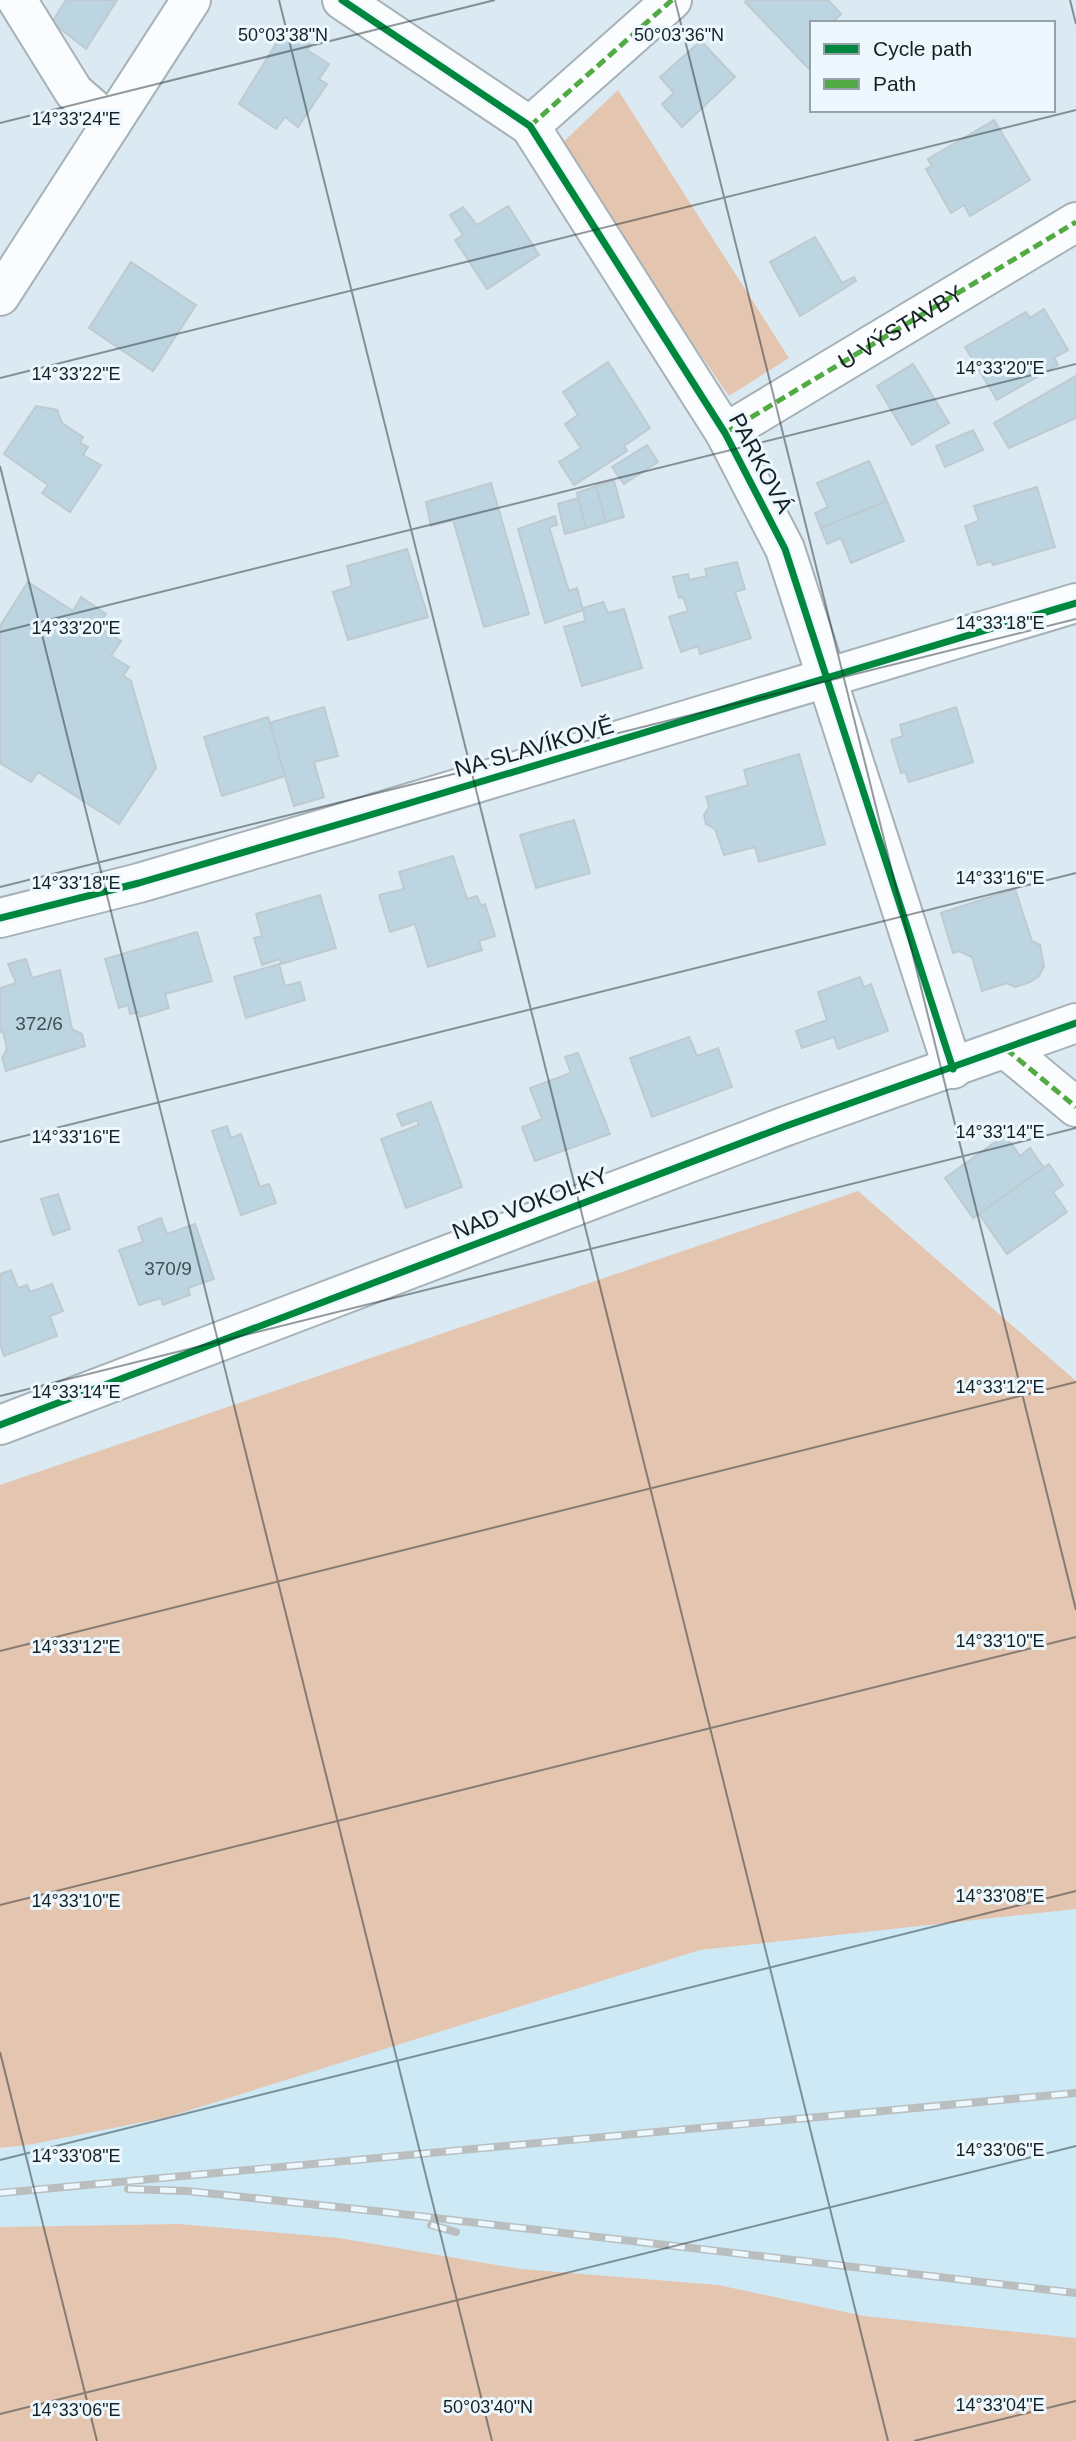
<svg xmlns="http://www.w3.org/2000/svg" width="1076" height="2441" font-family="Arial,sans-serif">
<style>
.built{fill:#cde9f6}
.green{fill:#e3c5b0}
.building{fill:#bdd5e1;stroke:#becad0;stroke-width:2}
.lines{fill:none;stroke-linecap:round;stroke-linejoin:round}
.minor-casing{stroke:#a6b2b8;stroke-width:42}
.secondary-casing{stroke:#a6b2b8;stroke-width:42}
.minor{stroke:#fafcfd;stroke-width:38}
.secondary{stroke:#fafcfd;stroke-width:38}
.rail-casing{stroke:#babebf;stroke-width:8}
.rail{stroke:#ecf8fe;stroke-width:5;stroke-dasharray:16;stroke-linecap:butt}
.quiet{stroke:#51aa44;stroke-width:5;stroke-dasharray:10 5;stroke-linecap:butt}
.cycleway-casing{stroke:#ecf8fe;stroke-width:11}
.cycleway{stroke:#00873e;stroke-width:7}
.ticks{fill:none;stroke:#162126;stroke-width:2;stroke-opacity:0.45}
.labels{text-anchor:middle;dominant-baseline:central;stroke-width:6;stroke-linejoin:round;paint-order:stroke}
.number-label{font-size:19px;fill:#404e55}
.street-label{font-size:23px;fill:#162126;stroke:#ecf8fe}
.ticks-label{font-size:18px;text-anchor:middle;fill:#162126;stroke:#ecf8fe;stroke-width:6;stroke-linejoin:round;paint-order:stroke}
</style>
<rect width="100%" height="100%" fill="#dbeaf2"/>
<!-- built -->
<path class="built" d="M1076,1909v429l-212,-22 -146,-31 -197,-16 -182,-31 -159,-14 -180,3v-76l168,-34 532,-167z"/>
<!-- green -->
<g class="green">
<path d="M618,90l171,268 -60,38 -172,-248z"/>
<path d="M858,1191l218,190v528l-376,41 -532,167 -140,28 -28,3v-663z"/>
<path d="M180,2224l159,14 182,31 197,16 146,31 212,22v103h-1076v-214z"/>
</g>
<!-- building -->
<g class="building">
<path d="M66,0h51l-31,49 -34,-27z"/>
<path d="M747,0h81l13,14 -9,9h-20l-1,48 -66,-69z"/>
<path d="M285,29l26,16 -4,5 22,14 -10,15 8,5 -29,43 -13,-10 -9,12 -37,-25z"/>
<path d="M701,41l34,36 -53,50 -20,-23 12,-11 -14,-16z"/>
<path d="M994,120l36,60 -60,36 -6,-11 -13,8 -25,-44 6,-3 -4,-7z"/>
<path d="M508,206l31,49 -52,34 -32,-49 8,-5 -13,-20 13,-8 14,18z"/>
<path d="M815,237l27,46 12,-6 2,4 -56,35 -30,-54z"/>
<path d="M131,262l65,43 -43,66 -64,-43z"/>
<path d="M1044,309l24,41 -14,8 4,7 -61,35 -32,-53 61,-35 4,6z"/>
<path d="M608,362l42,66 -26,18 3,5 -53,34 -15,-23 22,-14 -16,-24 13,-9 -15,-23z"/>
<path d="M913,364l36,59 -37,22 -35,-59z"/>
<path d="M1076,376v42l-67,30 -15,-25z"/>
<path d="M36,406l21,4 5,13 21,14 -3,6 8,4 -5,8 18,10 -31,47 -28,-19 6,-8 -44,-31z"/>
<path d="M973,430l10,20 -38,17 -9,-21z"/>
<path d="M647,445l11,17 -34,22 -12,-17z"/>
<path d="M869,461l18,40 -66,27 -6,-15 13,-6 -11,-24z"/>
<path d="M614,481l10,36 -18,5 -10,-36z"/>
<path d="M491,483l38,131 -45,13 -31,-107 -22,6 -5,-24z"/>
<path d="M596,486l10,36 -20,6 -9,-35z"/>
<path d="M1037,487l18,60 -62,18 -2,-4 -13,4 -13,-39 14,-5 -5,-15z"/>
<path d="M578,498l8,30 -21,6 -7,-30z"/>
<path d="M887,501l17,40 -53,22 -10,-25 -14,6 -6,-16z"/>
<path d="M555,516l2,9 -8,2 20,64 8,-3 6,22 -38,13 -27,-94z"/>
<path d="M407,549l21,68 -80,23 -15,-48 19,-6 -5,-20z"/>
<path d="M737,562l8,27 -10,3 16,46 -51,16 -2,-8 -17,6 -12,-35 19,-6 -5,-14 -4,1 -6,-21 15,-3 1,6 18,-4 -2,-7z"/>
<path d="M28,582l45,29 8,-14 25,17 -9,12 24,15 -10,15 18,11 -6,9 8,5 25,87 -37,56 -81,-52 -7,10 -31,-19v-137z"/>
<path d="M603,602l5,11 16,-4 18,59 -60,18 -18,-59 21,-6 -2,-13z"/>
<path d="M324,707l14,49 -24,6 10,35 -30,9 -25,-83z"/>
<path d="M956,707l17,55 -64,20 -4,-10 -4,1 -10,-33 12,-4 -3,-11z"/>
<path d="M268,717l17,59 -63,20 -18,-59z"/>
<path d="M799,754l26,90 -66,18 -4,-15 -31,8 -9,-26 -9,-5 -2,-9 5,-8 -3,-10 42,-12 -4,-15z"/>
<path d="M574,820l16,53 -54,15 -16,-53z"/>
<path d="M453,856l14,43 10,-3 4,10 4,-2 10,32 -16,5 3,9 -54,17 -13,-43 -25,8 -11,-37 25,-6 -5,-17z"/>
<path d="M1015,889l17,52 8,4 4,21 -5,10 -9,6 -15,5 -8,-4 -25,8 -10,-34 -13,-6 -6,2 -12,-40z"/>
<path d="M320,895l16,53 -55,16 -1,-5 -18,6 -8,-27 8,-2 -6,-22z"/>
<path d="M197,932l15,49 -47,13 4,14 -29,9 -1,-5 -9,2 -2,-9 -9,3 -14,-49z"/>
<path d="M26,959l6,19 28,-8 12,59 10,5 3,12 -79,25 -4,-13 5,-9 -4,-18 -3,1v-44l16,-5 -8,-19z"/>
<path d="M279,964l6,22 15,-4 5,18 -59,18 -12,-41z"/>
<path d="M860,977l4,10 7,-3 17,47 -50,18 -4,-12 -32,11 -6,-17 31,-11 -9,-28z"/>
<path d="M689,1037l8,19 21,-8 14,39 -80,30 -22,-59z"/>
<path d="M578,1053l32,81 -75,27 -13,-34 20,-8 -12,-31 41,-15 -6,-16z"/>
<path d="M431,1102l31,85 -56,21 -25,-69 38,-14 -2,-5 -15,6 -5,-12z"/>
<path d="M227,1126l4,12 10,-4 19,53 9,-3 7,19 -35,12 -29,-84z"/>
<path d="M1005,1135l15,21 10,-8 14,20 -71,50 -28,-40z"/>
<path d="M1049,1164l14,21 -10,7 14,20 -60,42 -28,-40z"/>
<path d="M58,1194l12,35 -17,6 -12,-36z"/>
<path d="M161,1218l6,16 28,-10 19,55 -26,9 2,7 -27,10 -2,-7 -22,7 -20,-55 24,-8 -5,-15z"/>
<path d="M11,1270l7,18 9,-3 3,7 22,-8 11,27 -13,5 7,20 -53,20 -4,-12v-70z"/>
</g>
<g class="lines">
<defs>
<g id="minor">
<path d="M17,0l57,92 37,32"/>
<path d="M342,0l188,126 195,307 60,116 168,520"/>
<path d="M530,126l142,-126"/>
<path d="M725,433l351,-211"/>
<path d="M0,918l139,-35 211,-62 726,-218"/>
<path d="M1006,1049l70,58"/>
<path d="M0,1425l786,-299 290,-103"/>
</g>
<path id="secondary" d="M0,296l191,-296"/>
</defs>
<!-- minor casing -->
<use href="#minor" class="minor-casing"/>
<!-- secondary casing -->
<use href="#secondary" class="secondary-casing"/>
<!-- minor -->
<use href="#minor" class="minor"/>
<!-- secondary -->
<use href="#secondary" class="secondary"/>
<defs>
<g id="rail">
<path d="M128,2189l59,2 197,21 692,81"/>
<path d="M0,2193l1076,-100"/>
<path d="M431,2225l25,7"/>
</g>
</defs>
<!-- rail casing -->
<use href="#rail" class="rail-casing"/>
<!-- rail -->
<use href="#rail" class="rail"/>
<!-- quiet -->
<g class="quiet">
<path d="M530,126l142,-126"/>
<path id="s1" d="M725,433l351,-211"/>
<path d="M1006,1049l70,58"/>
</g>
<defs>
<g id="cycleway">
<path d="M342,0l188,126 195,307 60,116 168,520"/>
<path d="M0,918l139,-35 211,-62 726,-218"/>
<path d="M0,1425l786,-299 290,-103"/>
</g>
</defs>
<!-- cycleway casing -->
<use href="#cycleway" class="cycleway-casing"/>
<!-- cycleway -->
<use href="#cycleway" class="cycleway"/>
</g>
<!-- ticks -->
<path class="ticks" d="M279,0l609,2441M675,0l401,1610M1070,0l6,24M0,123l495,-123M0,378l1076,-268M0,466l492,1975M0,632l1076,-268M0,887l1076,-268M0,1142l1076,-269M0,1396l1076,-268M0,1651l1076,-269M0,1905l1076,-268M0,2052l97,389M0,2160l1076,-269M0,2414l1076,-268M914,2441l162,-40"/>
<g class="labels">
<!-- number labels -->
<g class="number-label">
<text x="39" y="1023">372/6</text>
<text x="168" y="1268">370/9</text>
</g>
<!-- street labels -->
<g class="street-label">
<text stroke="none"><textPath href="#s1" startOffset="205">U VÝSTAVBY</textPath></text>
<text transform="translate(761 463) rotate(62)">PARKOVÁ</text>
<text transform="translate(534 747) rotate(-16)">NA SLAVÍKOVĚ</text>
<text transform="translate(530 1203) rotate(-21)">NAD VOKOLKY</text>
</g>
</g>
<g class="ticks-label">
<text x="283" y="41">50°03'38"N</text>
<text x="679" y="41">50°03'36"N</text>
<text x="76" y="125">14°33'24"E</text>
<text x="1000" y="374">14°33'20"E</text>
<text x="76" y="380">14°33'22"E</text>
<text x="1000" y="629">14°33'18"E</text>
<text x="76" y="634">14°33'20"E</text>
<text x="1000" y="884">14°33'16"E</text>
<text x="76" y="889">14°33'18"E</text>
<text x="1000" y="1138">14°33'14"E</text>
<text x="76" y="1143">14°33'16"E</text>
<text x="1000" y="1393">14°33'12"E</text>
<text x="76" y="1398">14°33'14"E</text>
<text x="1000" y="1647">14°33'10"E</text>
<text x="76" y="1653">14°33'12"E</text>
<text x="1000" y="1902">14°33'08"E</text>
<text x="76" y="1907">14°33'10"E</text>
<text x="1000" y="2156">14°33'06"E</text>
<text x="76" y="2162">14°33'08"E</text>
<text x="1000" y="2411">14°33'04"E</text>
<text x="488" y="2413">50°03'40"N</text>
<text x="76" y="2416">14°33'06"E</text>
</g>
<!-- legend -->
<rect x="810" y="21" width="245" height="91" fill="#ecf8fe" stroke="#96a2a8" stroke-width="2"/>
<rect x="824" y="44" width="35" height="10" fill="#00873e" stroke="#96a2a8" stroke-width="2"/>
<text x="873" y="56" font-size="21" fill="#162126">Cycle path</text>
<rect x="824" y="79" width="35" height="10" fill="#51aa44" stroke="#96a2a8" stroke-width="2"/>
<text x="873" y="91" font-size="21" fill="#162126">Path</text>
</svg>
